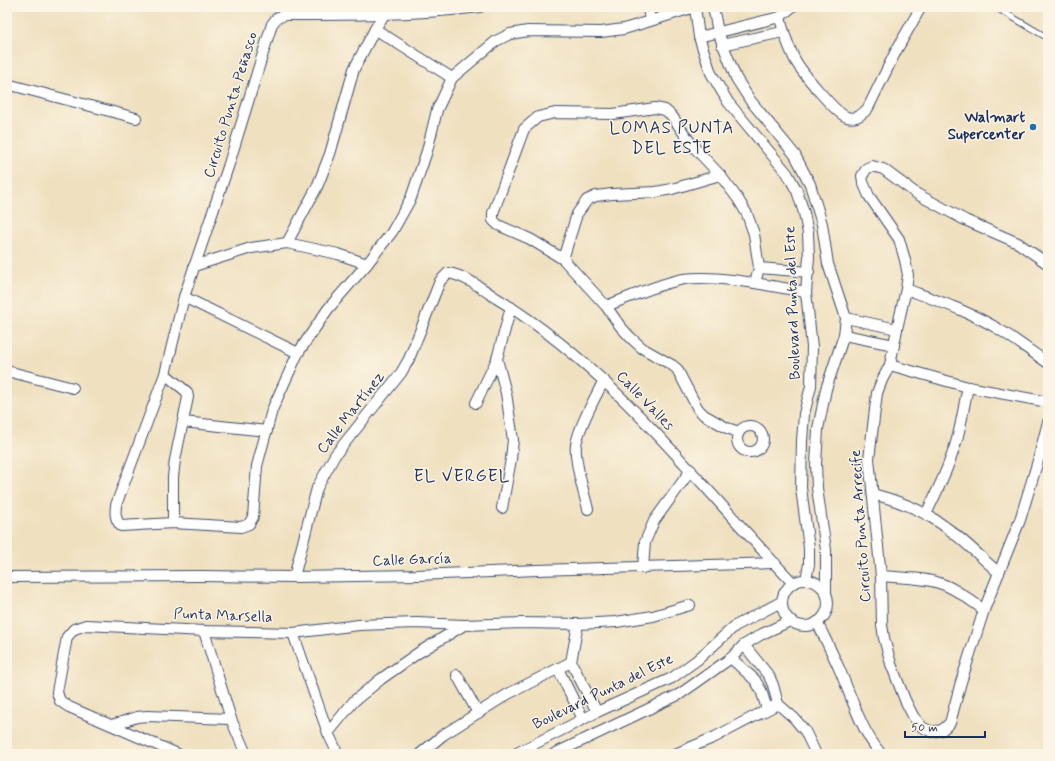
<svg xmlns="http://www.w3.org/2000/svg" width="1055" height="761" font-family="Mynerve,sans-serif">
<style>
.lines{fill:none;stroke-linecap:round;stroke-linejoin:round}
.service-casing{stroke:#3b4a6d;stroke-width:7}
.minor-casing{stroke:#3b4a6d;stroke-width:12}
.service{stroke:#fff;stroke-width:5}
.minor{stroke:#fff;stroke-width:10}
.poi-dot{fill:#1f6fb2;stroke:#fcf5e5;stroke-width:1.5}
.labels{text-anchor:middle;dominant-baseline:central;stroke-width:3;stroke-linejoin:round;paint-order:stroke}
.street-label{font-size:15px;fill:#1b2f5e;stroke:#fcf5e5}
.poi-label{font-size:15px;font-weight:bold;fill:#1b2f5e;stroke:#fcf5e5;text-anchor:end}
.quarter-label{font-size:17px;letter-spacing:1px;fill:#1b2f5e;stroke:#fcf5e5}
</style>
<rect width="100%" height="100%" fill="#fcf5e5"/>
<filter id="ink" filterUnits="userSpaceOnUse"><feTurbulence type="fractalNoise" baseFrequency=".025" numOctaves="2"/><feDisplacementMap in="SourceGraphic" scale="8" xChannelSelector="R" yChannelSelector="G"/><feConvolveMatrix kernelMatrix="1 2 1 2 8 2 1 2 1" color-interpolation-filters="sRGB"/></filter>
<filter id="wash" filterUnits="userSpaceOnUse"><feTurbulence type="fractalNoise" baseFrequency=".012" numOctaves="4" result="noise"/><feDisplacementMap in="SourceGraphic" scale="16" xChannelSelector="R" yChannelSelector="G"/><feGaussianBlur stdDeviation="0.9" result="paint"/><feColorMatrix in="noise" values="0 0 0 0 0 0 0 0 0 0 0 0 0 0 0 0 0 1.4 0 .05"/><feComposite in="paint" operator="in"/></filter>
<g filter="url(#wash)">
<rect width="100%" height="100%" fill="#efe0bf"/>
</g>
<g filter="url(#ink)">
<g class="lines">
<defs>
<path id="service" d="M995,7l53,31"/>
<g id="minor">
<path d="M480,7c-65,8 -130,8 -195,8l-8,3 -5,6 -44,143 -44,130 -19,77 -49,131c-1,9 -1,14 5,21l52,-3 68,4 8,-3 4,-7 4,-51 15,-56 26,-57 30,-44 39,-45 25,-32 19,-34 16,-47 10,-41 15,-32 44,-37 14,-7 18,-3 73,1 23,-3 26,-8 -2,-14"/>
<path d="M695,7l4,30 12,36 17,29 59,71 10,18 7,22 4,20 1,24 -3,35 6,55 -1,39 -7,28 -2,27 -1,47 8,60v16l-3,16"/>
<path d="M713,7l5,25 18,46 14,22 45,55 15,29 12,40 6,40 18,54 -2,17 -18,54 -8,40 -2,35 1,24 9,62v43"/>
<path d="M792,7l-12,10c3,15 8,28 14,41 6,12 42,56 53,59 9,3 16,-3 21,-9l28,-57 25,-44"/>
<path d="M650,21l45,-14"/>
<path d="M375,29l77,49"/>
<path d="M699,37l81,-20"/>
<path d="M722,45l61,-13"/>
<path d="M7,84l129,34"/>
<path d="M287,243l30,-56 13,-33 24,-85 21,-40 10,-16"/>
<path d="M563,259l14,-45 10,-14 9,-4 16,-2 44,-2 16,-3 48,-14"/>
<path d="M1048,264l-30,-21 -53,-23 -48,-26 -34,-25 -11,-3 -5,2 -5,8 1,6 6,14 30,43 6,21 3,15 -2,14 -9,40 -7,36 -8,15 -5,13 -8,66 12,117 1,49 2,13 7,26 14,36 8,16 9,11 10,5 10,-2 8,-7 11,-41 23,-72 36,-90 17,-56 11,-42"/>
<path d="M194,266l57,-18 36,-5 51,11 29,10"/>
<path d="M759,268l50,4"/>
<path d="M755,283l51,9"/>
<path d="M906,289c32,12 65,23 94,41 16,10 32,22 48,33"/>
<path d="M184,297l114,56"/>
<path d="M606,306c25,-9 51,-22 78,-27 23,-3 48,1 71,4l4,-15 -5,-34 -7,-20 -9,-15 -18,-24 -28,-30 -20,-29 -7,-6 -10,-2 -42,6 -58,-1 -17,4 -14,12 -31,84v7l5,5 32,14 33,20 43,47 14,20 10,11 12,11 30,17 5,4 13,25 8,15 6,6 23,13 12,4"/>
<path d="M846,318l51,11"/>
<path d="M844,335l50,10"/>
<path d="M890,365l78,22 80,15"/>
<path d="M7,371l66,17"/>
<path d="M165,374l22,18 1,5 -13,63 -2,17v46"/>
<path d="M476,403l21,-44"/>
<path d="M183,422l84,9"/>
<circle cx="750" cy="439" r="13"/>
<path d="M873,494c18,5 38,11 54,21 27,15 49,38 72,58"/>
<path d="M502,508l9,-49 2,-19 -7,-47 -9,-34 14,-52"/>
<path d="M588,509c-4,-16 -14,-48 -12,-64 3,-19 19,-47 28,-65"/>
<path d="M926,514c12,-24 24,-49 31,-75 5,-17 7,-35 11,-52"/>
<path d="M643,568l2,-26 9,-21 37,-51"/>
<path d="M881,576c20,2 42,1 61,8 15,5 29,17 42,26"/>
<path d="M7,577l195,-1 92,1 123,-2 120,-5 238,-7"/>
<path d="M294,577l23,-89 18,-33 66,-82 8,-14 31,-78 8,-8c18,3 33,15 48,25 119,72 202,186 297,285"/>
<circle cx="805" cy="603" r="23"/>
<path d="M817,622c8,17 17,34 24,51 12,28 20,57 40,81"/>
<path d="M578,624l38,-2 37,-6 37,-11"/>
<path d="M204,631l27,88 15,35"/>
<path d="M293,633l35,100"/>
<path d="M744,645l25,31 4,9 5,19"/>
<path d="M731,658l24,22 6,10 6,19"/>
<path d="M558,669l25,50"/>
<path d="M457,675l21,38"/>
<path d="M778,704l16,14 11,13 11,23"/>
<path d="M112,725l25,-8 10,-1 84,3"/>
<path d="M178,754l-109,-47 -9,-6 -3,-9 10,-55 7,-8 12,-4 118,6 89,2 66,-8 57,-2 48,2 58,-2 56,1 -7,38 26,50"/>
<path d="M338,754l-10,-21 26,-32 27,-22 37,-26 46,-28"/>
<path d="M420,754l23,-19 65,-41 63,-32"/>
<path d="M515,754l82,-42 75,-34 25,-18 38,-34 46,-24"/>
<path d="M554,754l126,-60 51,-36 13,-13 18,-11 28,-13"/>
<path d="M675,754l40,-17 63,-33"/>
</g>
</defs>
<!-- service casing -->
<use href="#service" class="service-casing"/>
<!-- minor casing -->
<use href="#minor" class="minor-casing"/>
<!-- service -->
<use href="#service" class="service"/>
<!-- minor -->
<use href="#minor" class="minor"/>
</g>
</g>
<!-- markers -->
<circle class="poi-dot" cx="1033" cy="127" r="4"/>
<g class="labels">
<!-- street labels -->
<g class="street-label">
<text transform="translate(231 105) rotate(-73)">Circuito Punta Peñasco</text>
<text transform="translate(793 303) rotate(-92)">Boulevard Punta del Este</text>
<text transform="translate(645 401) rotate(46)">Calle Valles</text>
<text transform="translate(351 413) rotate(-52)">Calle Martínez</text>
<text transform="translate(861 526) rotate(-94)">Circuito Punta Arrecife</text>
<text transform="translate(412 560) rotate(-2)">Calle García</text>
<text transform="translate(223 616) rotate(2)">Punta Marsella</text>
<text transform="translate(603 692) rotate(-26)">Boulevard Punta del Este</text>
</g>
<!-- poi labels -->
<g class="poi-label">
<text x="1025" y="118">Walmart<tspan x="1025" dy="17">Supercenter</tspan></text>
</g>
<!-- quarter labels -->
<g class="quarter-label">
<text x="672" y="128">LOMAS PUNTA<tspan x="672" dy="20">DEL ESTE</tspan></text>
<text x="462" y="476">EL VERGEL</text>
</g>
</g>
<!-- margin -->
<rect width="1055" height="761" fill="none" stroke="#fcf5e5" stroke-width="24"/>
<!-- scale -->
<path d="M905 731v6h80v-6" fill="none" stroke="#1b2f5e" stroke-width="2"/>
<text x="911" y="731" font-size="12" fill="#1b2f5e" stroke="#fcf5e5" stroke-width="3" paint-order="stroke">50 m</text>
</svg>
